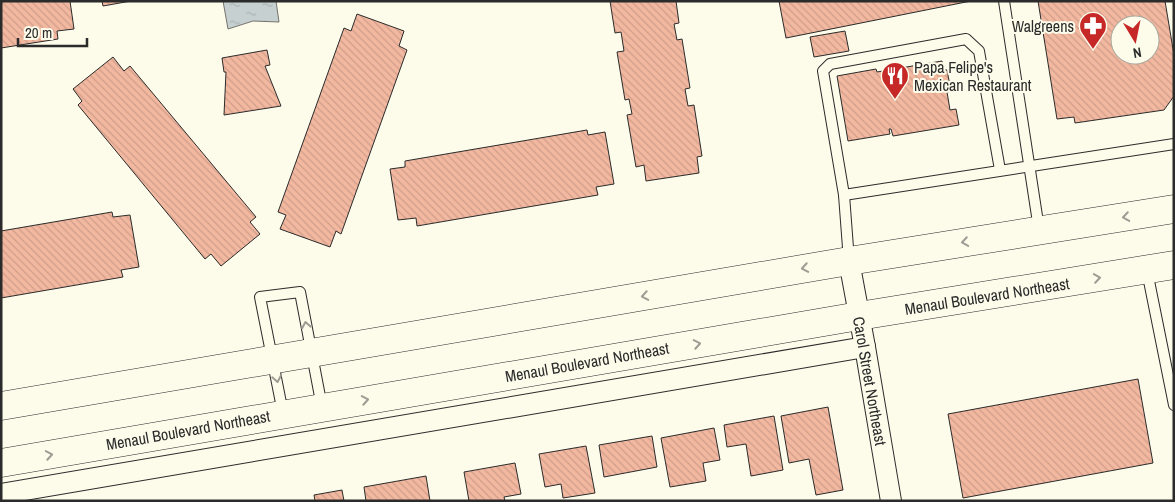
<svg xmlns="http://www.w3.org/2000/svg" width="1175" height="502" font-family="'Archivo Narrow',sans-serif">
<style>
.water{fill:url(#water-ripples);stroke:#74746e}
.building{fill:url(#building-back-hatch);stroke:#2b2b2b;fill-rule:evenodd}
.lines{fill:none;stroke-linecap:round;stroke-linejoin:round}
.lane-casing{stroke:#2b2b2b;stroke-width:12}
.street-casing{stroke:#2b2b2b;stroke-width:22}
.secondary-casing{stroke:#2b2b2b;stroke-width:29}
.lane{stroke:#fdfbea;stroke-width:10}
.street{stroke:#fdfbea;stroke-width:20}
.secondary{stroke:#fdfbea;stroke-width:28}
.oneway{stroke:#9e9d94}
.labels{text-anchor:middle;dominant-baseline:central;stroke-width:4;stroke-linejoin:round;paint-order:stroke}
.poi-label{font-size:16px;fill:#2b2b2b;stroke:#fdfbea;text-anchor:end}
.street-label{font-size:16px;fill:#2b2b2b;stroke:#fdfbea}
</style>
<defs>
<pattern id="water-ripples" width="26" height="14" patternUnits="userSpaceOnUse" patternTransform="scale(1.25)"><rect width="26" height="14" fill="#c7d0d0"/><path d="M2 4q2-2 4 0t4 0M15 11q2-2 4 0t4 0" fill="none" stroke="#abb3b3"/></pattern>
<pattern id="building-back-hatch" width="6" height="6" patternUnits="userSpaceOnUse" patternTransform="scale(1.25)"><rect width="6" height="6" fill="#f2b8a0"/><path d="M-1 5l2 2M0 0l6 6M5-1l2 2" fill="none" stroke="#d09e8a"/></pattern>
</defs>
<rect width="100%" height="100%" fill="#fdfbea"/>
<!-- water -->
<path class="water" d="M223,1h53l3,21 -26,-1 -25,8z"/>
<!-- building -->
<g class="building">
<path d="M1,1h69l4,28 -17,2 1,8 -57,9z"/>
<path d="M102,1h29l-28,5z"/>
<path d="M610,1h66l3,22 -5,1 3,16 5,-1 8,49 -5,1 3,17 6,-1 8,51 -5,1 2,16 -53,8 -2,-16 -8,2 -9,-52 5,-1 -3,-15 -4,1 -8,-48 7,-1 -3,-19 -6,1z"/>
<path d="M779,1h192l-185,37z"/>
<path d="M1038,1h127l9,54v41l-10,14 -89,13 -1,-6 -17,2zM1120,25h30v30h-30z"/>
<path d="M357,14l47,17 -5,15 8,4 -66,184 -5,-3 -6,16 -50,-18 6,-14 -8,-3 66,-184 7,3z"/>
<path d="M845,31l4,20 -35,6 -4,-20z"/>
<path d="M267,50l3,15 -5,1 16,40 -57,9 2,-43h-2l-2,-14z"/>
<path d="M113,57l11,14 6,-5 126,151 -6,5 10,12 -39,32 -10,-12 -6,5 -127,-154 4,-4 -9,-12z"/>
<path d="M942,61l1,9h4l4,21 -4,1 3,18 6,-1 3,16 -66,11 -2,-7h-2l1,5 -42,7 -11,-65 39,-7 1,3z"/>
<path d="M587,130l1,5 17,-3 9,52 -18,3 2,8 -181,31 -1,-8 -18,2 -8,-51 15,-2v-6z"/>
<path d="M112,212l1,5 17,-2 9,52 -18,3 2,7 -122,21v-67z"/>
<path d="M1138,379l15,84 -190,35 -15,-84z"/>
<path d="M828,407l15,83 -27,5 -7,-36 -20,4 -8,-47z"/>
<path d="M774,416l9,54 -32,6 -5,-32 -19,3 -3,-22z"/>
<path d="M714,428l6,32 -17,3 3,18 -36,6 -9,-49z"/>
<path d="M652,436l5,31 -53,10 -5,-32z"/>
<path d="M586,446l9,47 -32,5 -2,-14 -16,3 -6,-33z"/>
<path d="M515,463l6,31 -17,3 1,4h-36l-5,-29z"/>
<path d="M426,476l4,25h-64l-2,-14z"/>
<path d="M342,490l2,11h-29l-1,-6z"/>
</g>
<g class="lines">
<defs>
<g id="lane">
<path d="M1004,1l35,228"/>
<path d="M1000,170l-21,-119 -13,-12 -136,25 -7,7 21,124 330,-51"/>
<path d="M844,195l5,66"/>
<path d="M1147,271l27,134"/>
<path d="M283,413l-23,-116 40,-5 22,115"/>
</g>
<g id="street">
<path d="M849,261l16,86 26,154"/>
<path d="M1,494l864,-147"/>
</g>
<g id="secondary">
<path d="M1,406l848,-145 325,-52"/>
<path d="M1,463l858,-147 315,-51"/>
</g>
</defs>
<!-- lane casing -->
<use href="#lane" class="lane-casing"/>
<!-- street casing -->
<use href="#street" class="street-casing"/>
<!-- secondary casing -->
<use href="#secondary" class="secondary-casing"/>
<!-- lane -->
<use href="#lane" class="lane"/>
<!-- street -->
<use href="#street" class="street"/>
<!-- secondary -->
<use href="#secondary" class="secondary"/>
</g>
<!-- one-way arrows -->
<defs><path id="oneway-chevron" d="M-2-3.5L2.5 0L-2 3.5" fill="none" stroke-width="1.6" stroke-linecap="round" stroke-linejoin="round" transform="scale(1.25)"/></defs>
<g class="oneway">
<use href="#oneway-chevron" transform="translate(1126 217) rotate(171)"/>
<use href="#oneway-chevron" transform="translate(965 242) rotate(171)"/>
<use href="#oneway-chevron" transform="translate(805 268) rotate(170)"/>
<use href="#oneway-chevron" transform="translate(1097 278) rotate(-9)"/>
<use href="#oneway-chevron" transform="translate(645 296) rotate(170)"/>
<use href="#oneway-chevron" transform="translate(306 325) rotate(-100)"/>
<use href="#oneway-chevron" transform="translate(697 344) rotate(-10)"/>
<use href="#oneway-chevron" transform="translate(277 379) rotate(80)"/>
<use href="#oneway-chevron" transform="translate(365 400) rotate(-10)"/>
<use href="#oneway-chevron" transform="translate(49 455) rotate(-10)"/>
</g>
<!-- icons -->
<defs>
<symbol id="pharmacy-pin" viewBox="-11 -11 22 30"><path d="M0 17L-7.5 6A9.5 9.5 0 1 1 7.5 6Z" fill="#c62828" stroke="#fdfbea"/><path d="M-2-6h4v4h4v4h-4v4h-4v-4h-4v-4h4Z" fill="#fff"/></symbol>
<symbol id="restaurant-pin" viewBox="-11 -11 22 30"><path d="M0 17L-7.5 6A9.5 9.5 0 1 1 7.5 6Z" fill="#c62828" stroke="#fdfbea"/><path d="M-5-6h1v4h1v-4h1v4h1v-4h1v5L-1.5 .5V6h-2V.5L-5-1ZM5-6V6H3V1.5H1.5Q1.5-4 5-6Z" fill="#fff"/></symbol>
</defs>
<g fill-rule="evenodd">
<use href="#pharmacy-pin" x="1077" y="10" width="32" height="43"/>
<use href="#restaurant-pin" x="879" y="60" width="32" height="43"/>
</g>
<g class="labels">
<!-- poi labels -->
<g class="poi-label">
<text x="1074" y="26">Walgreens</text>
<text x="914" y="67" text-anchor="start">Papa Felipe's<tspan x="914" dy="18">Mexican Restaurant</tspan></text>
</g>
<!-- street labels -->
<g class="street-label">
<text transform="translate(987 296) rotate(-9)">Menaul Boulevard Northeast</text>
<text transform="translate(587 362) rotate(-10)">Menaul Boulevard Northeast</text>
<text transform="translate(870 381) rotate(80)">Carol Street Northeast</text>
<text transform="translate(188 430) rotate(-10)">Menaul Boulevard Northeast</text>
</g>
</g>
<!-- border -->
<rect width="1175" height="502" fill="none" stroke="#2b2b2b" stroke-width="5"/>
<!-- north arrow -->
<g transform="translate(1135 40) rotate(170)"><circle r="24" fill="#fdfbea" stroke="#a9a89e"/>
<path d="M0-4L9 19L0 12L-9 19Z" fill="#c62828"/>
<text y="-8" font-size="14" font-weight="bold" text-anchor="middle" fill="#2b2b2b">N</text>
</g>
<!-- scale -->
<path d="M18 38v8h69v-8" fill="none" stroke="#2b2b2b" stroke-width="2.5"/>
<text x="25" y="38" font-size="15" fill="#2b2b2b" stroke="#fdfbea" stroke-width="4" paint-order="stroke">20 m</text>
</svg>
